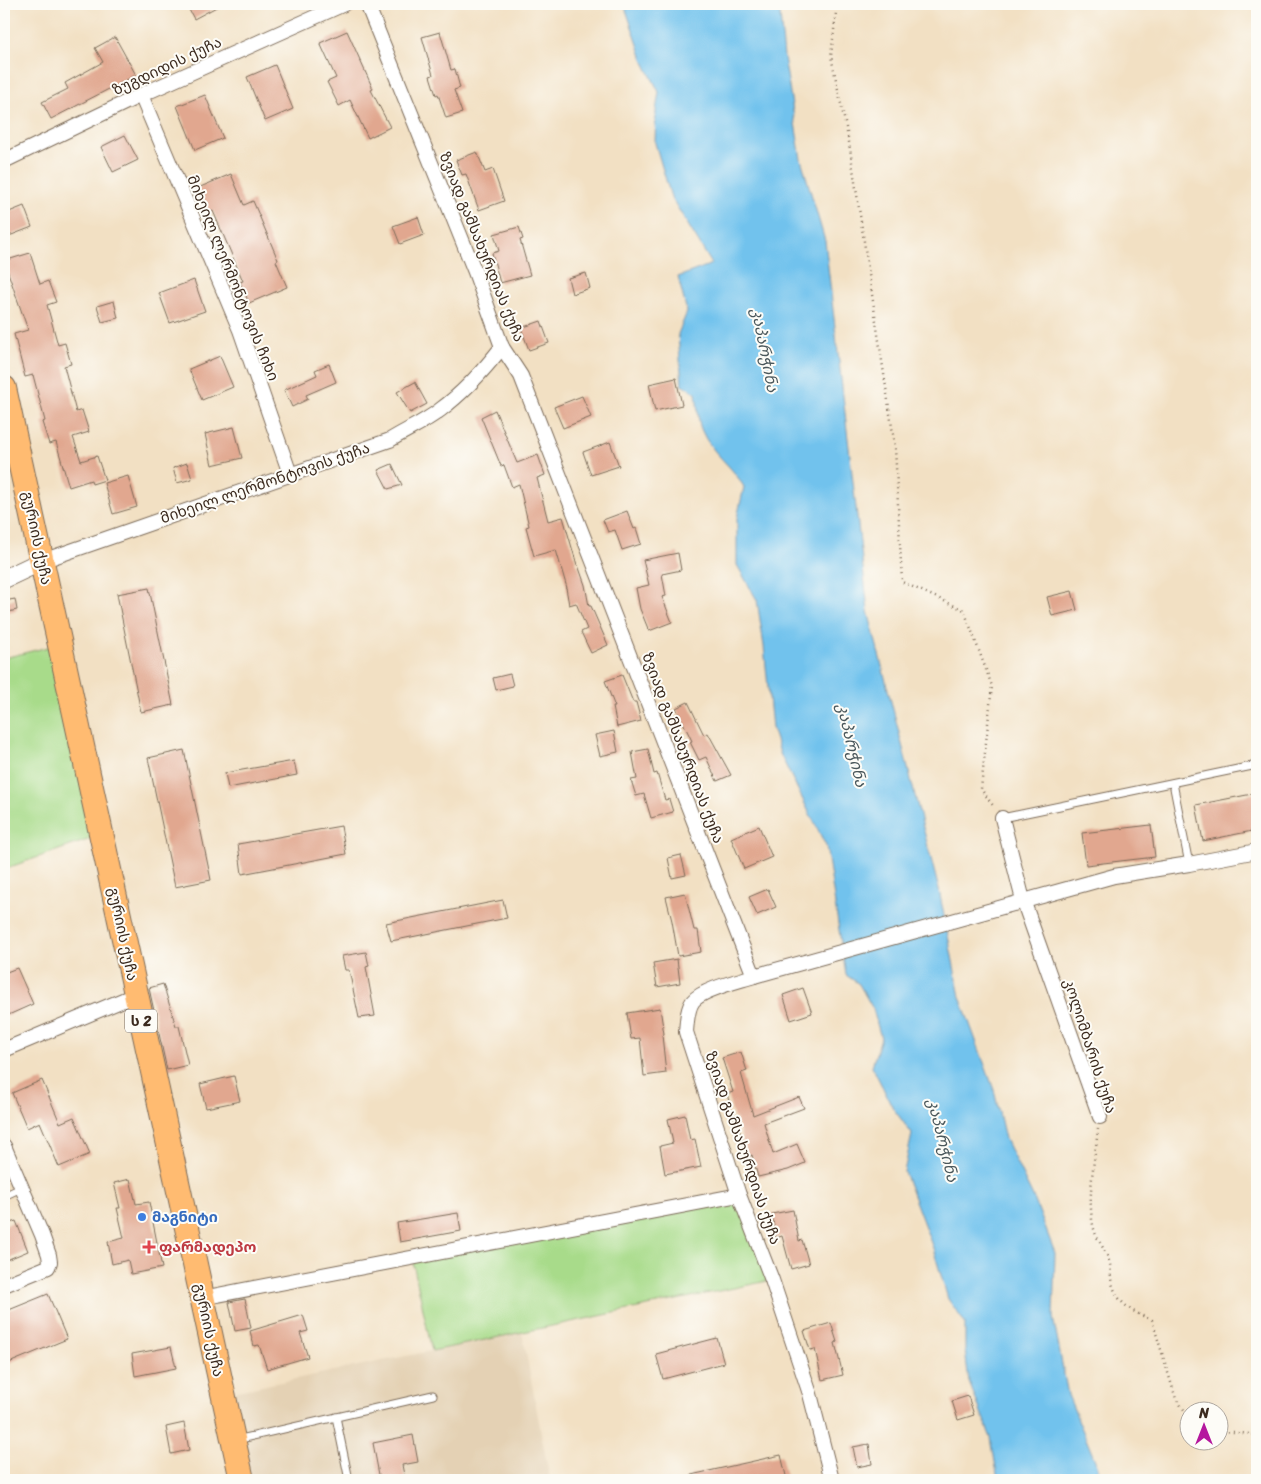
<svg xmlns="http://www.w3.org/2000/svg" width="1261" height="1484" font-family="Sriracha,'Noto Sans Georgian',sans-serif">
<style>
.built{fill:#e4d1b4}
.green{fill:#a8db8a;stroke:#728254}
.water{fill:#71c2ed;stroke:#567686}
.building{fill:#e1a78f}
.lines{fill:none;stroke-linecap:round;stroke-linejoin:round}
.service-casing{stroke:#7b6a58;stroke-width:9}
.minor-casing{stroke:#7b6a58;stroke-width:16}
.tertiary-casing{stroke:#7b6a58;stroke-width:20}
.trunk-casing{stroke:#7b6a58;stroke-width:26}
.path{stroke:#7b6a58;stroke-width:2.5;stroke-dasharray:1 4;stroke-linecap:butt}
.service{stroke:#fff;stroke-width:7}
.minor{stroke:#fff;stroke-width:14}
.tertiary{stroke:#fff;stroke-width:18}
.trunk{stroke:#ffbb71;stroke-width:24}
.shop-dot{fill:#3f7fe0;stroke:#fdfcf7;stroke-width:2}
.health-dot{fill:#e0444e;stroke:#fdfcf7;stroke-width:2}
.labels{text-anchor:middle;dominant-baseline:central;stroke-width:4;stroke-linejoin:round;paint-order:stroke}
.shield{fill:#fdfcf7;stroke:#75695f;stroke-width:1}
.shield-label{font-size:14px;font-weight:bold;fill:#3b2a1e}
.street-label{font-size:15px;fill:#3b2a1e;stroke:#fdfcf7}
.shop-label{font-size:15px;font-weight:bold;fill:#366cbe;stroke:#fdfcf7;text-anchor:start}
.health-label{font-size:15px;font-weight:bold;fill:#be3a42;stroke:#fdfcf7;text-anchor:start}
.water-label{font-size:16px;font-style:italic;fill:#4b585c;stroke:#fdfcf7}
</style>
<rect width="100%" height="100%" fill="#fdfcf7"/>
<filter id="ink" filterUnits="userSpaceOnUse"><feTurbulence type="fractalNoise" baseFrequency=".02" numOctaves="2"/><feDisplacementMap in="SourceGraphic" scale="10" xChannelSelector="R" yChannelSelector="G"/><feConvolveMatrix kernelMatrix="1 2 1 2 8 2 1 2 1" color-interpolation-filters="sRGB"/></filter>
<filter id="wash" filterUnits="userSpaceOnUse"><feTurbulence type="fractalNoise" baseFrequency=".0096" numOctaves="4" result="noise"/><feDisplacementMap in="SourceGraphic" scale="20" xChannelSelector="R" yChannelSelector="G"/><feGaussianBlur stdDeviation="1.12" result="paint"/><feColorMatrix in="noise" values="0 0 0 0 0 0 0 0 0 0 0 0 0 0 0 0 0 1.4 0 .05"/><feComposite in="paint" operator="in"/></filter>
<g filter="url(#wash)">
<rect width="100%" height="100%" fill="#f2e0c3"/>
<!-- built -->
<path class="built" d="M522,1332l28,148h-308l-19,-86z"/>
<!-- green -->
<g class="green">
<path d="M60,644l42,191 -98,34v-211z"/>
<path d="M739,1195l33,85 -340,71 -20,-93z"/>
</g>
<!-- water -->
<path class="water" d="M624,4h155l5,53 17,102 24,82 43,370 71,279 21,107 34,93 11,49 30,62 20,52 -2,64 15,78 35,85h-105l-7,-42 -22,-56 -4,-32v-27l-17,-24 -15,-51 -29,-76 8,-38 -19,-26 -21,-42 9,-28 -8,-29 -14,-25 -13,-9 -20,-129 -45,-90 -9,-28 -8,-82 -7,-46 -20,-35v-47l7,-31c-11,-21 -33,-34 -42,-56 -5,-10 -4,-27 -6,-38l-14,-9 -4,-50 9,-22 -9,-35 34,-13 -41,-67 -16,-54 1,-32 3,-19 -15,-30z"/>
<g id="blocks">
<!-- building -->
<g class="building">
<path d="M186,4h36l-28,15z"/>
<path d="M347,31l26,58 -2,1 19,37 -22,11 -18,-38 -11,6 -12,-24 9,-4 -16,-35z"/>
<path d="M440,32l11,38 4,-1 5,19 -6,2 8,23 -16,5 -8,-24 -2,1 -6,-19 3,-1 -11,-38z"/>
<path d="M115,37l21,38 -85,44 -9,-17 26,-13 -3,-6 38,-21 -8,-14z"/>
<path d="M275,65l18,44 -28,12 -18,-44z"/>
<path d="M205,95l18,43 -28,12 -18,-44z"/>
<path d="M125,135l13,25 -25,12 -12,-25z"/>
<path d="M477,152l8,20 8,-3 11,32 -25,9 -13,-36 -4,1 -6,-15z"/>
<path d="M231,174l13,31 9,-4 25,59 -2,1 11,26 -38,16 -9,-21 3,-1 -30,-70 -5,2 -10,-25z"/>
<path d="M24,206l8,21 -28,11v-24z"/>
<path d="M418,217l6,18 -24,9 -7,-18z"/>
<path d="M519,227l4,12 -3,1 10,35 -30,8 -8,-30 7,-2 -5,-17z"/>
<path d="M30,253l10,31 8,-3 8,21 -9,3 11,40 7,-2 6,21 -7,2 12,46 6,-2 7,22 -16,5 8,24 16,-5 8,24 -13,4 -1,-4 -22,7 -13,-45 -7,2 -7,-22 3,-1 -12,-46 -8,2 -11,-43 14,-4 -24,-69z"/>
<path d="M586,273l4,15 -18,6 -4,-16z"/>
<path d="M194,280l11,31 -35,12 -11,-30z"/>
<path d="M114,301l4,17 -16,4 -5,-16z"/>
<path d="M541,321l8,22 -20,7 -8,-22z"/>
<path d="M220,356l13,31 -31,13 -13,-31z"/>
<path d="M329,364l7,18 -30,13 2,4 -16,8 -8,-17 33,-15 -2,-5z"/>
<path d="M676,378l6,27 -27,6 -6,-27z"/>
<path d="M415,382l12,22 -17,9 -13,-21z"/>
<path d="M582,396l9,21 -28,11 -9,-21z"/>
<path d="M495,410l22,53 21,-8 7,20 -8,3 11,43 15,-4 14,48h1l7,20 4,21h2l17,39 -17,8 -10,-21 6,-3 -11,-26 -7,2 -3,-17h1l-11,-38 -22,6 -8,-29 3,-1 -10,-42 -7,3 -8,-22 -3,1 -20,-49z"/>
<path d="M234,427l8,31 -30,7 -7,-31z"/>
<path d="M610,442l9,24 -28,9 -8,-23z"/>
<path d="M187,463l5,16 -15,4 -4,-15z"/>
<path d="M392,464l10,21 -14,4 -10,-19z"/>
<path d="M128,476l9,31 -24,7 -9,-31z"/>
<path d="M627,511l7,18 2,-1 5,16 -19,6 -7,-20 -7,2 -5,-12z"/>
<path d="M678,553l3,17 -19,4 4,22 -4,1 10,25 -23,9 -9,-22 -4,-21 13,-3 -6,-25z"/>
<path d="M149,588l24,117 -32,7 -24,-118z"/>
<path d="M1072,591l5,19 -25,6 -5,-19z"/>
<path d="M15,599l2,11 -13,3v-12z"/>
<path d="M510,674l3,12 -17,4 -3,-12z"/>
<path d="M622,675l11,27h3l5,19 -24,6 -4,-20h2l-10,-26z"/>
<path d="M688,702l16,33 4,-2 23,42 -14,6 -11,-24 -7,3 -9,-18 2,-1 -16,-33z"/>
<path d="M614,731l4,21 -18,4 -5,-21z"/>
<path d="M648,749l6,25 3,-1 8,27 4,-1 4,13 -22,6 -7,-24 -8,2 -5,-16 6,-1 -5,-27z"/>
<path d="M184,750l27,130 -36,7 -27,-129z"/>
<path d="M294,761l3,14 -69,13 -3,-15z"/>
<path d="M1257,793v37l-54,11 -7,-36z"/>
<path d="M1151,825l4,32 -69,8 -4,-32z"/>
<path d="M341,826l5,28 -104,20 -4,-30z"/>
<path d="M759,826l13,31 -28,12 -13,-31z"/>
<path d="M681,855l5,20 -14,3 -4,-20z"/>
<path d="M768,889l8,18 -19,8 -8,-18z"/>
<path d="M685,893l9,37h4l3,22 -23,4 -6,-35 -6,-24z"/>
<path d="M503,900l4,18 -116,23 -5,-18z"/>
<path d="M366,952l3,14 -3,1 9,49 -16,2 -10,-48h-4l-3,-14z"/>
<path d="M677,959l3,24 -23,4 -4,-24z"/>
<path d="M17,968l16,36 -29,13v-44z"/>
<path d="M163,984l13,42h3l9,39 -21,5 -18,-82z"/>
<path d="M803,988l9,25 -21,7 -8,-25z"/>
<path d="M660,1008l4,26 -2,1 4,38 -22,3 -4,-38 -9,1 -4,-26z"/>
<path d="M741,1052l6,19 -6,2 12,42 46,-18 5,11 -40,15 9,31 24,-10 8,19 -17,7 -30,7 -6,-22 -5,2 -11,-39 -2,1 -7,-25 6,-2 -11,-34z"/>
<path d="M234,1076l6,25 -34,7 -6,-24z"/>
<path d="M42,1080l18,43 14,-6 16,37 -31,13 -19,-45 -13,6 -15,-35z"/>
<path d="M685,1115l5,25 5,-1 6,28 -36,7 -5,-28 13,-3 -5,-24z"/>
<path d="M130,1179l6,25 13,-2 13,66 -31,6 -3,-14 -16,4 -4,-22 16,-4 -7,-30h3l-6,-25z"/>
<path d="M793,1210l6,31 3,-1 7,24 -18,5 -9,-33 -6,2 -4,-24z"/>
<path d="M458,1213l3,18 -61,11 -3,-19z"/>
<path d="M16,1221l12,30 -24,10v-36z"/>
<path d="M48,1294l19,45 -63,26v-53z"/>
<path d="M245,1299l6,29 -16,3 -6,-29z"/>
<path d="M303,1315l5,16 -8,2 8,24 -41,12 -8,-24 -5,1 -4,-15z"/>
<path d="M831,1323l6,19 -2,1 8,32 -21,5 -7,-31 -5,1 -6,-19z"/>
<path d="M717,1338l7,25 -61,16 -7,-25z"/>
<path d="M171,1347l5,21 -41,8 -3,-22z"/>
<path d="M968,1396l6,19 -16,5 -6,-19z"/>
<path d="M184,1423l5,27 -18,4 -5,-27z"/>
<path d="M413,1435l5,27 -16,3 3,15h-25l-7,-37z"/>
<path d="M869,1444l3,20 -15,3 -4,-20z"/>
<path d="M781,1455l6,25h-95l-1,-5z"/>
</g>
</g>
</g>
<g filter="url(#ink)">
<use href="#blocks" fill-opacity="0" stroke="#7b6a58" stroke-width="1"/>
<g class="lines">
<defs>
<g id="service">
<path d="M1173,783l16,81"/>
<path d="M1002,818l255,-53"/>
<path d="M4,1196l17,-8"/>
<path d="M336,1417l13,63"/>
<path d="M236,1440l197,-45"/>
</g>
<g id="minor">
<path d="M367,4l108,268 27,75 19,29 233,600"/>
<path d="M141,95l99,235 50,144"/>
<path d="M4,161l137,-66 203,-91"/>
<path d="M42,561l348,-121c16,-10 35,-18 50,-30 23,-17 44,-40 62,-63"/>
<path d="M1002,818l21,82 77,217"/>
<path d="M4,1050l131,-55"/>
<path d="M4,1146l38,89 7,20 1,7 -2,5 -44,18"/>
<path d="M202,1298l537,-103"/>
<path d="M832,1480l-22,-86 -38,-114 -33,-85 -53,-163c1,-10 1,-23 7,-31 10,-12 46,-20 61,-25l360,-100 75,-12 68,-13"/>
</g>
<path id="tertiary" d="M4,579l38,-18"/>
<path id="trunk" d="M4,388l238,1092"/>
</defs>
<!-- service casing -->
<use href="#service" class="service-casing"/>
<!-- minor casing -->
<use href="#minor" class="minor-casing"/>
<!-- tertiary casing -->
<use href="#tertiary" class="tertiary-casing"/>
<!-- trunk casing -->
<use href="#trunk" class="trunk-casing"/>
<!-- path -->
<g class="path">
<path d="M837,4l-6,52 18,86 46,305 7,135 62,28 28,76 -11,103 13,18"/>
<path d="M1098,1129c-3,30 -12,70 -4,100 3,12 13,22 16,35 1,6 0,13 2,19 6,22 21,29 40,37l24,79 12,16"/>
<path d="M1218,1430l39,5"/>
</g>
<!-- service -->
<use href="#service" class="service"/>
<!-- minor -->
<use href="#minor" class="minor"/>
<!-- tertiary -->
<use href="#tertiary" class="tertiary"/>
<!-- trunk -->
<use href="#trunk" class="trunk"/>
</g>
</g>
<!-- markers -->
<circle class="shop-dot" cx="142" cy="1217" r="5"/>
<path class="health-dot" d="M146.5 1239.5h5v5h5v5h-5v5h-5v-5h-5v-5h5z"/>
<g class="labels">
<!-- shield labels -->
<rect class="shield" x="125" y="1009.5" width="32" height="23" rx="4"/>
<g class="shield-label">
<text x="141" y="1021">ს 2</text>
</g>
<!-- street labels -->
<g class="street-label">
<text transform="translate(167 66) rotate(-25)">ზუგდიდის ქუჩა</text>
<text transform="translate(482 247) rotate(68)">ზვიად გამსახურდიას ქუჩა</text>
<text transform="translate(233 278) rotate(68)">მიხეილ ლერმონტოვის ჩიხი</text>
<text transform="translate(265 483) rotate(-19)">მიხეილ ლერმონტოვის ქუჩა</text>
<text transform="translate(37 538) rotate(78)">გურიის ქუჩა</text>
<text transform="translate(683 748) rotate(69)">ზვიად გამსახურდიას ქუჩა</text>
<text transform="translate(123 934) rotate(78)">გურიის ქუჩა</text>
<text transform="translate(1090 1046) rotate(72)">კოლიმბარის ქუჩა</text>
<text transform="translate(743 1148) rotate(71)">ზვიად გამსახურდიას ქუჩა</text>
<text transform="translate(209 1330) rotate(78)">გურიის ქუჩა</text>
</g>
<!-- shop labels -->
<g class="shop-label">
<text x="152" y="1217">მაგნიტი</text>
</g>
<!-- health labels -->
<g class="health-label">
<text x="159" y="1247">ფარმადეპო</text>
</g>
<!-- water labels -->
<g class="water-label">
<text transform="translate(765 350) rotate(79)">კაპარჭინა</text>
<text transform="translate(852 745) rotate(77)">კაპარჭინა</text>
<text transform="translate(943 1140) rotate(76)">კაპარჭინა</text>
</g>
</g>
<!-- margin -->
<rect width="1261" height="1484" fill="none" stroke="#fdfcf7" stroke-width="20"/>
<!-- north arrow -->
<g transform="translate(1204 1426)"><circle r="24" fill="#fdfcf7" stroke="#afa8a0"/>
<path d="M0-4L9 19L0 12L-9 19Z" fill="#b5179e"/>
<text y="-8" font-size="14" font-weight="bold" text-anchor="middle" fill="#3b2a1e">N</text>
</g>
</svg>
